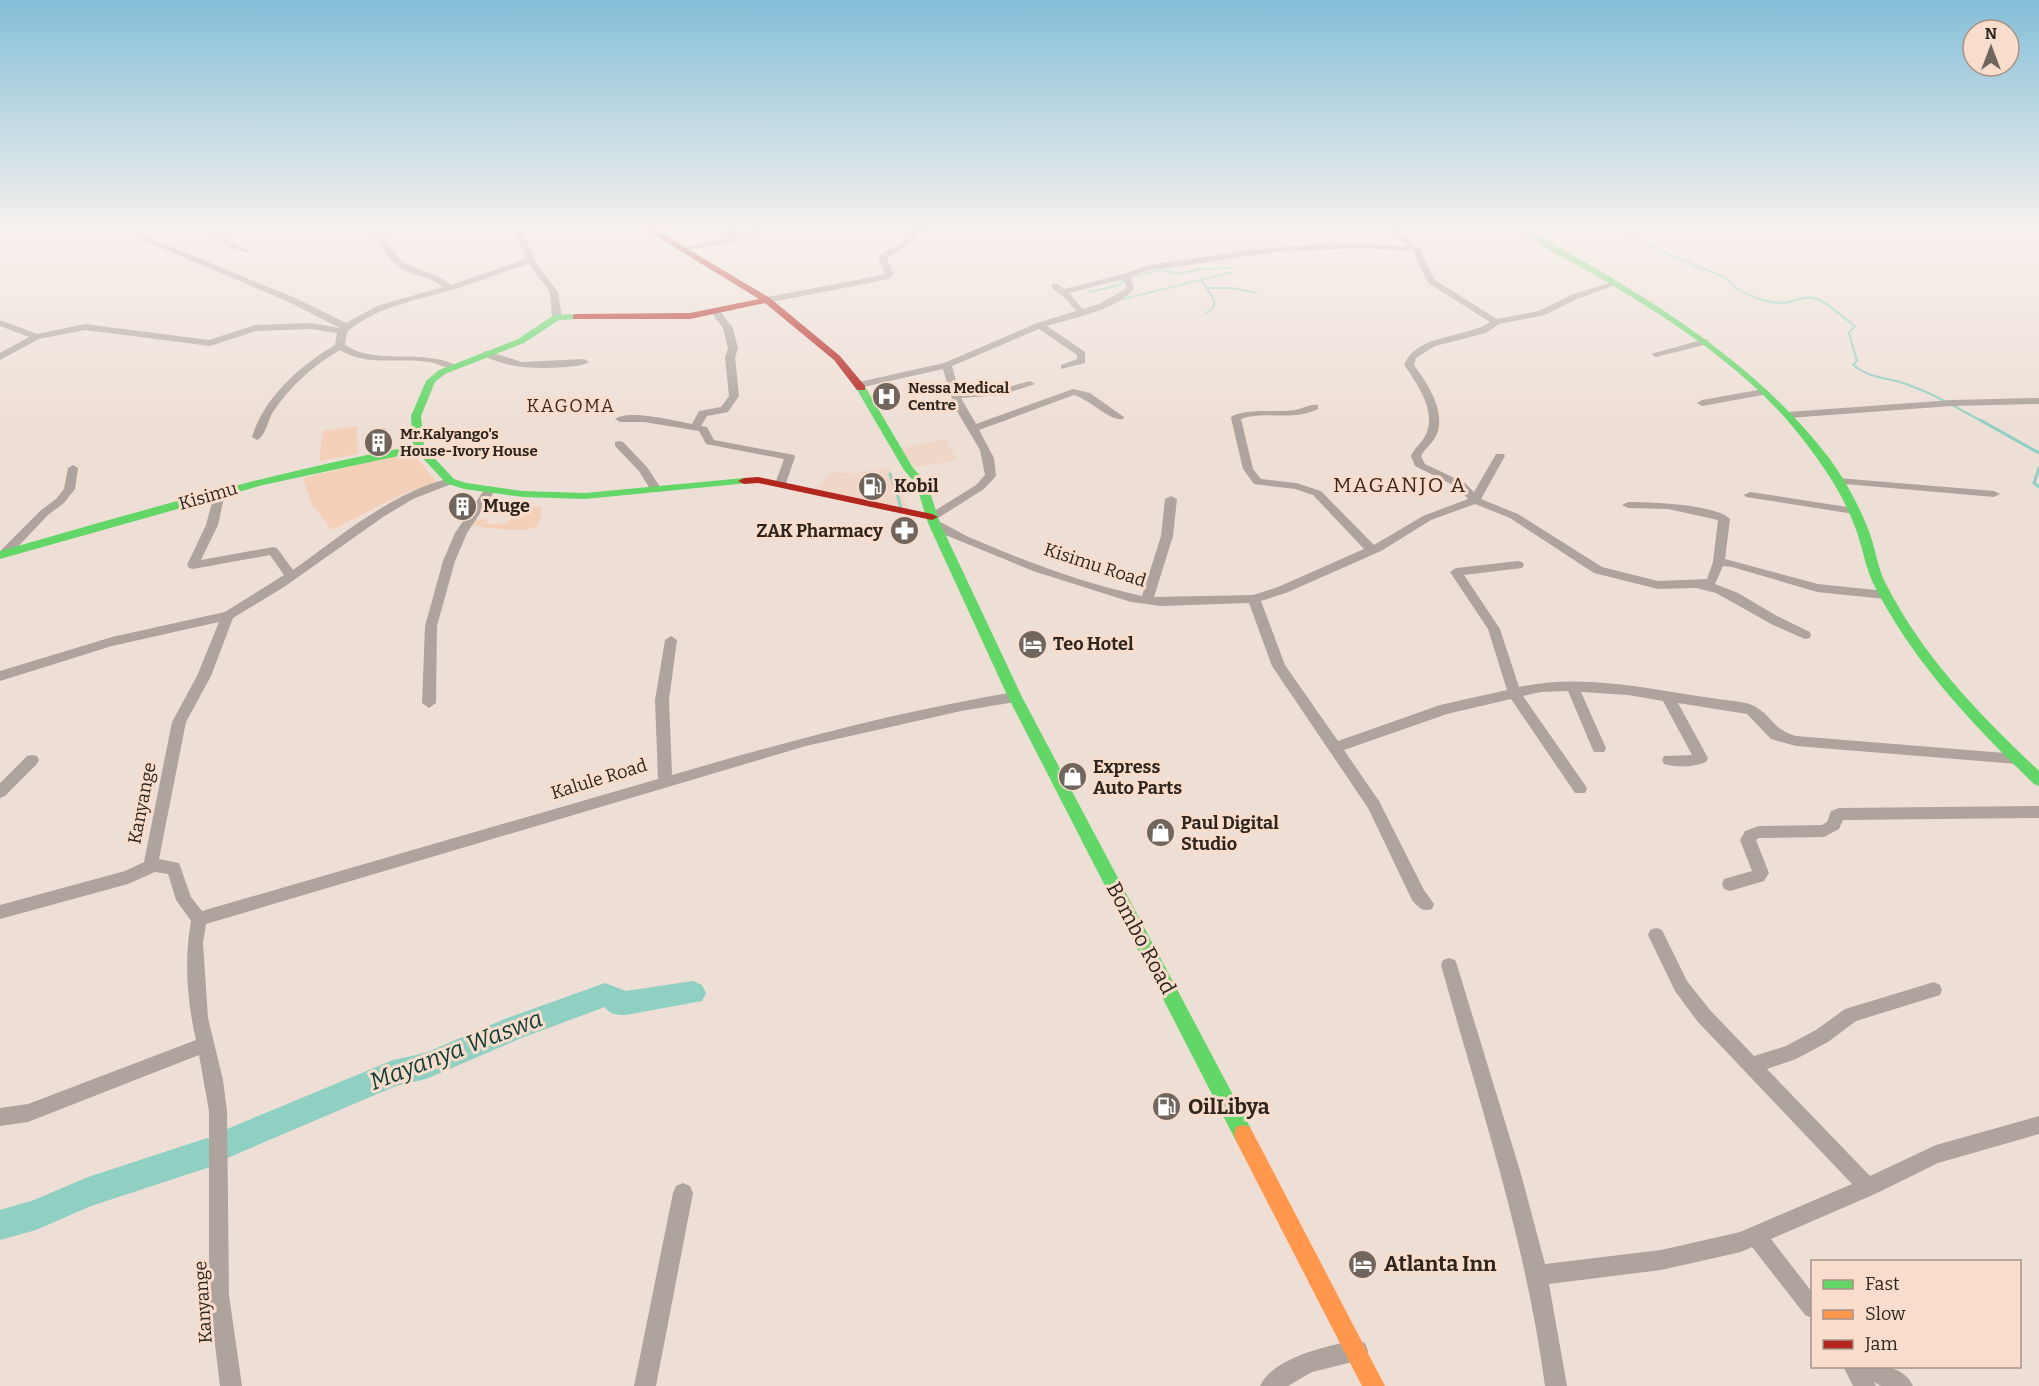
<svg xmlns="http://www.w3.org/2000/svg" width="2039" height="1386" font-family="Bitter,serif">
<style>
.built{fill:#efd6c7}
.green{fill:#f5d0b8}
.lines{fill:none;stroke-linecap:round;stroke-linejoin:round}
.stream-far1{stroke:#8fd0c3;stroke-width:2}
.stream{stroke:#8fd0c3;stroke-width:3}
.river{fill:#8fd0c3;fill-rule:evenodd}
.street{fill:#aea49d;fill-rule:evenodd}
.fast{fill:#63d668;fill-rule:evenodd}
.slow{fill:#ff974d;fill-rule:evenodd}
.jam{fill:#b3261e;fill-rule:evenodd}
.wall{fill:#bbaba0}
.shaded-wall{fill:#998b82}
.building{fill:#dac7ba;stroke:#998b82;stroke-width:1.5}
.labels{text-anchor:middle;dominant-baseline:central;stroke-width:6;stroke-linejoin:round;paint-order:stroke}
.far-poi-label{font-size:15px;font-weight:bold;fill:#2e251e;stroke:#f8ddcc;text-anchor:start}
.far-quarter-label{font-size:18px;letter-spacing:1.5px;fill:#3d291c;stroke:#f8ddcc}
.poi-label{font-size:18px;font-weight:bold;fill:#2e251e;stroke:#f8ddcc;text-anchor:start}
.street-label{font-size:18px;fill:#2e251e;stroke:#f8ddcc}
.quarter-label{font-size:21px;letter-spacing:1.5px;fill:#3d291c;stroke:#f8ddcc}
.near-street-label{font-size:21px;fill:#2e251e;stroke:#f8ddcc}
.near-poi-label{font-size:21px;font-weight:bold;fill:#2e251e;stroke:#f8ddcc;text-anchor:start}
.near-water-label{font-size:24px;font-style:italic;fill:#0f3e38;stroke:#f8ddcc}
</style>
<rect width="100%" height="100%" fill="#eedfd6"/>
<!-- built -->
<g class="built">
<path d="M946,439l11,21 -48,9 -8,-21z"/>
<path d="M889,468l22,44 -94,-23 13,-17 23,1z"/>
</g>
<!-- green -->
<g class="green">
<path d="M357,426l1,28 -39,7 4,-30z"/>
<path d="M409,453l5,1 23,28 -36,13 -69,35 -20,-25 -9,-27z"/>
<path d="M542,506c-1,6 -1,14 -4,19 -7,10 -58,2 -70,0l5,-5 15,-1 -1,5 20,-1 12,-14z"/>
</g>
<g class="lines">
<!-- stream-far1 -->
<g class="stream-far1">
<path d="M1618,229l30,17 78,32c12,16 44,28 64,24 9,-2 17,-7 27,-3 13,5 26,19 38,27l-6,7 8,28 -4,4c17,14 33,12 53,19 26,9 52,24 77,38"/>
<path d="M1116,280l47,-10 15,4 23,-5 29,-1"/>
<path d="M1202,281l12,19v7l-8,6"/>
<path d="M1207,288h26l23,5"/>
<path d="M1089,292l31,-7 3,-5"/>
<path d="M1123,299l110,-27"/>
</g>
<!-- stream -->
<g class="stream">
<path d="M1980,420l59,33"/>
<path d="M2039,468l-5,15 5,4"/>
<path d="M890,474l4,11"/>
<path d="M897,493l4,16"/>
</g>
<!-- river -->
<path class="river" d="M693,981l9,4 4,8 -4,8 -76,14c-9,0 -16,0 -21,-8l-81,30 -98,42 -30,7 -171,73 -5,-2 -3,6 -10,5 -116,38 -55,24 -36,10v-30l34,-10 54,-23 119,-39 5,2 3,-6 178,-74 32,-7 82,-35 98,-35 21,8z"/>
<!-- street -->
<g class="street">
<path d="M209,229h8l15,13 18,9 -4,2 -20,-7z"/>
<path d="M372,229h8c9,15 16,31 33,38 15,7 24,6 38,18l76,-26 -13,-30h8l16,37 20,26 4,25 -5,3 -5,-3 -2,-25 -21,-28c-24,7 -47,17 -71,24 -38,12 -80,17 -111,44l-2,13c32,21 75,3 111,20v4c-9,1 -17,-6 -27,-7 -30,-5 -62,5 -89,-12 -26,15 -51,37 -67,62 -5,8 -8,25 -16,28l-5,-3c12,-40 49,-72 83,-92l2,-12 -26,-4 -55,2 -46,15 -125,-16 -46,9 -39,21v-7l29,-16 -29,-11v-6l37,14 48,-10 124,16 46,-15 56,-2 29,5 -51,-26 -147,-62 -1,-2 4,-2 150,62 51,25 31,-17 66,-19c-11,-9 -21,-10 -35,-15 -19,-8 -26,-26 -36,-43z"/>
<path d="M726,229h8l1,6 18,-6h10l-28,13 -55,9 -4,-2 52,-11z"/>
<path d="M899,229h8l3,2 27,-2 -23,6 3,4 -1,2 -29,16 6,17 -4,5 -122,24 -4,-3 4,-3 116,-22 2,-1 -7,-18 30,-18z"/>
<path d="M1387,229h9l23,18 16,33 62,39 42,-8 32,-16 44,-14 7,2 -45,16 -32,16 -46,9 -13,9 -51,13 -19,12 -2,7c14,19 33,48 22,71 -4,8 -11,12 -15,20l4,8 40,19 9,9 22,-38h8l1,2 -24,43 37,15 84,53 56,14 49,-2 6,-17 5,-42 -50,-11 -40,-1 -6,-3 6,-3c22,0 87,2 102,17l-5,40 93,25 67,7 6,4 -6,4 -68,-7 -85,-25 -9,-1 -8,18 23,9 39,23 33,16 1,3 -1,3 -5,1 -32,-14 -57,-32 -20,-5 -38,1 -64,-16 -84,-55 -35,-14 -44,16 -50,31 -95,42 -25,8 24,64 53,76 102,-36 67,-15 -19,-61 -38,-57 6,-4 62,-7 4,1 2,3 -2,3 -58,7 36,54 19,58c63,-14 130,2 192,11 11,2 36,3 45,9 18,11 15,21 40,29l221,18 5,1 2,4 -2,4 -5,1 -221,-18 -25,-7 -24,-25 -69,-11 30,55 -2,4c-12,5 -29,6 -42,2l-2,-4 2,-4 28,-1 -29,-54 -35,-6 -47,-3 25,56 -2,4h-10l-2,-4 -24,-57 -27,1 -18,4 62,89 2,4 -2,4h-10l-64,-94 -64,15 -103,36 35,51 45,89 10,14 -2,5c-10,3 -14,-2 -20,-9l-44,-92 -96,-142 -23,-63 -88,3 -30,-4 -98,-31 -90,-37 -15,-11 3,-3 -5,-3 2,-2 48,-30 9,-10 -5,-25 -26,-44 -11,-37 -84,19 -5,-3 5,-3 85,-19 93,-40 39,-12 -11,-13 -13,-10v-4h6l6,5 59,-15 27,-9 99,-15 83,-7 75,3zM1360,248l53,3 15,32 62,39c-25,17 -73,11 -86,43 13,18 34,48 21,71 -4,8 -11,12 -14,20l4,10 42,21 11,12 -45,17 -49,29 -53,-54 -25,-8 -35,-4 -8,-10 -12,-50c25,-9 49,3 77,-10v-4c-9,-1 -15,4 -23,5 -22,3 -42,-2 -63,6l-1,2 12,51 11,15 41,5 18,6 51,54 -86,38 -25,8 -99,2 19,-61 4,-37 -6,-3 -6,3 -4,37 -19,60c-56,-12 -113,-33 -166,-56 -14,-5 -27,-15 -41,-20l49,-31 12,-13 -2,-18 -15,-28 95,-35c16,4 34,26 49,24l1,-2 -34,-24 -17,-4 -97,35 -15,-26 40,-3 34,-11 -5,-3 -29,8 -42,3 -7,-26 87,-37 38,26v4l-16,6v4l24,-6v-11l-38,-26c25,-8 72,-16 87,-38l-3,-11 14,-6 131,-19zM1123,279l3,9 -2,2 -25,14 -16,5 -14,-16z"/>
<path d="M716,309l3,1 14,18 5,21 -3,8 4,39 -11,16 -21,4 -6,10 6,1 7,13 80,15 1,2 -10,29h-8l-2,-2 9,-25 -78,-15 -7,-13 -55,-9h-24l-5,-3c14,-10 60,2 77,5l7,-13 22,-4 8,-11 -4,-39 3,-8 -5,-21 -12,-16z"/>
<path d="M1705,339l3,1v4l-52,13 -5,-3z"/>
<path d="M487,351l35,11 62,-3 5,3c-6,4 -15,4 -23,5 -29,2 -55,2 -82,-11v-4z"/>
<path d="M1764,389l5,3 -1,2 -66,12 -5,-3 5,-3z"/>
<path d="M2039,398v6l-87,2 -164,12 -5,-3 5,-3 164,-12z"/>
<path d="M619,441l4,1 24,25 15,23 -2,2h-8l-13,-21 -24,-25v-4z"/>
<path d="M73,465l5,3 -3,21 -11,14 -16,12 -39,41h-8v-6l39,-39 16,-12 8,-10 4,-21z"/>
<path d="M450,478l6,3 -2,2 -41,16 -30,18 -99,70 -51,31 -22,58 -25,46 -27,137 20,4 12,34 11,14 456,-132 -3,-79 10,-60 6,-4 6,4 -8,60 3,75c113,-33 227,-64 343,-83l7,5 -7,5 -54,9 -155,35 -600,178 -3,19 5,75 15,62 4,31 2,184 13,91h-22l-11,-91v-184l-10,-56 -171,67 -28,4v-18l28,-4 168,-64c-9,-38 -12,-81 -5,-119l-15,-21 -8,-26 -13,-2 -27,12 -128,35v-14l125,-34 19,-9 28,-140 25,-46 22,-54 -107,24 -112,35v-10l112,-34 113,-25 59,-37 -14,-20 -77,14 -4,-1 -2,-3 19,-40 9,-34h8l2,2 -7,32 -17,35 72,-13 4,1 16,22c49,-35 98,-77 157,-92z"/>
<path d="M1838,478l156,13 6,3 -6,3 -160,-14v-4z"/>
<path d="M490,486l6,3 -29,44 -12,28 -18,65 -1,77 -7,5 -7,-5 3,-77 18,-65 12,-28 31,-46z"/>
<path d="M1750,492l104,16 6,3 -6,3 -108,-17 -2,-2z"/>
<path d="M32,755l5,1 2,4 -2,4 -32,32 -5,2v-15l27,-27z"/>
<path d="M2039,806v12l-196,2 -4,9 -15,8 -65,1 -3,2 13,33 -5,8 -34,10 -6,-2 -2,-5 2,-5 28,-8 -12,-31 5,-9 14,-5 63,-1 5,-3 4,-11 8,-3z"/>
<path d="M1656,928l6,2 25,51 23,29 44,46 32,-10 30,-16 29,-21 89,-27 6,3 2,5 -2,5 -84,26 -28,21 -32,17 -29,10 103,107 66,-31 103,-29v18l-101,29 -63,31 -104,45 41,53v26l-7,-3 -53,-68 -11,5 -80,18 -112,14 18,102h-22c-19,-144 -65,-281 -104,-421l2,-5 6,-2 6,2 2,5 64,209 24,90 116,-14 79,-18 112,-48 -154,-162 -23,-31 -27,-56 2,-5z"/>
<path d="M683,1183l7,3 3,7 -37,193h-22l39,-193 3,-7z"/>
<path d="M1357,1340l8,3 3,8 -3,8 -53,13 -24,14h-28c12,-28 69,-41 97,-46z"/>
<path d="M1843,1366c22,0 59,-6 70,20h-32l-7,-4 2,4h-23z"/>
</g>
<!-- fast -->
<g class="fast">
<path d="M1518,229h9c111,63 223,126 302,229 17,23 31,49 41,76 6,17 8,36 17,52 37,72 94,130 152,185v15l-5,-2c-61,-59 -120,-121 -159,-197 -10,-19 -12,-40 -20,-60 -14,-38 -37,-69 -62,-100 -52,-62 -124,-108 -193,-149 -23,-14 -63,-32 -82,-49z"/>
<path d="M576,314l3,1v4l-20,1 -35,23 -79,31 -10,8 -14,34 3,31 30,32 12,4 57,8 62,2 159,-15 6,3 -2,2 -163,16 -62,-2 -59,-8 -18,-6 -29,-31 -154,33 -263,74v-8c137,-39 273,-79 413,-105l-2,-30 15,-35 13,-11 79,-31 36,-24z"/>
<path d="M861,385l5,3 47,80 14,15 13,40 82,174 228,430 2,7 -2,7 -7,2 -7,-2 -228,-444 -80,-174 -12,-39 -12,-14 -48,-82z"/>
</g>
<!-- slow -->
<path class="slow" d="M1243,1125l7,2 135,259h-23l-126,-245 -2,-7 2,-7z"/>
<!-- jam -->
<g class="jam">
<path d="M645,229h9l116,69 70,58 25,30v4h-8l-23,-30 -69,-57 -75,16h-117v-4l3,-1 114,-1 69,-14z"/>
<path d="M758,477l174,37 6,3 -6,3 -174,-37 -14,1 -6,-3 6,-3z"/>
</g>
</g>
<!-- wall -->
<path class="wall" d="M469,495l3,6 -5,9h-14l-3,-6z"/>
<!-- shaded-wall -->
<g class="shaded-wall">
<path d="M384,429l3,6 -1,12 -15,3 -3,-7z"/>
<path d="M469,495l3,6 -5,9 -3,-6z"/>
</g>
<!-- building -->
<g class="building">
<path d="M384,429l-1,12 -15,2 2,-12z"/>
<path d="M455,495h14l-5,9h-14z"/>
</g>
<!-- sky -->
<linearGradient id="sky" x2="0" y2="1"><stop stop-color="#84bfd9"/><stop offset="0.54" stop-color="#f7f1ed"/><stop offset="1" stop-color="#f7f1ed" stop-opacity="0"/></linearGradient>
<rect width="2039" height="423" fill="url(#sky)"/>
<!-- icons -->
<defs>
<symbol id="hospital-disc" viewBox="-11 -11 22 22"><circle r="9.5" fill="#71665e" stroke="#f8ddcc"/><path d="M-5-5h3v3.5h4V-5h3V5h-3V1.5h-4V5h-3Z" fill="#fff"/></symbol>
<symbol id="building-disc" viewBox="-11 -11 22 22"><circle r="9.5" fill="#71665e" stroke="#f8ddcc"/><path d="M-4-6H4V6H1V3H-1V6H-4ZM-2.5-4.3h1.7v1.8h-1.7ZM.8-4.3h1.7v1.8H.8ZM-2.5-1h1.7V.8h-1.7ZM.8-1h1.7V.8H.8Z" fill="#fff"/></symbol>
<symbol id="fuel-disc" viewBox="-11 -11 22 22"><circle r="9.5" fill="#71665e" stroke="#f8ddcc"/><path d="M-5.5-6h7V0h2V4h1.3V-2.5L3-4.5l.8-.8L6-3V5H2.5V1h-1V6h-7ZM-4.2-4.7v3.2H.2V-4.7Z" fill="#fff"/></symbol>
<symbol id="pharmacy-disc" viewBox="-11 -11 22 22"><circle r="9.5" fill="#71665e" stroke="#f8ddcc"/><path d="M-2-6h4v4h4v4h-4v4h-4v-4h-4v-4h4Z" fill="#fff"/></symbol>
<symbol id="hotel-disc" viewBox="-11 -11 22 22"><circle r="9.5" fill="#71665e" stroke="#f8ddcc"/><path d="M-6-4.5h1.5V1H6V5H4.5V3h-9V5H-6ZM-4 0a1.8 1.8 0 1 1 3.6 0ZM.5 0V-2.5h3Q6-2.5 6 0Z" fill="#fff"/></symbol>
<symbol id="shop-disc" viewBox="-11 -11 22 22"><circle r="9.5" fill="#71665e" stroke="#f8ddcc"/><path d="M-5-2.5h2.3a2.7 3.5 0 0 1 5.4 0H5L5.5 6h-11ZM-1.5-2.5h3a1.5 2.3 0 0 0-3 0Z" fill="#fff"/></symbol>
</defs>
<g fill-rule="evenodd">
<use href="#hospital-disc" x="870" y="380" width="33" height="33"/>
<use href="#building-disc" x="362" y="426" width="33" height="33"/>
<use href="#fuel-disc" x="856" y="470" width="33" height="33"/>
<use href="#building-disc" x="446" y="490" width="33" height="33"/>
<use href="#pharmacy-disc" x="888" y="514" width="33" height="33"/>
<use href="#hotel-disc" x="1016" y="628" width="33" height="33"/>
<use href="#shop-disc" x="1056" y="760" width="33" height="33"/>
<use href="#shop-disc" x="1144" y="816" width="33" height="33"/>
<use href="#fuel-disc" x="1150" y="1090" width="33" height="33"/>
<use href="#hotel-disc" x="1346" y="1248" width="33" height="33"/>
</g>
<g class="labels">
<!-- far-poi labels -->
<g class="far-poi-label">
<text x="908" y="388">Nessa Medical<tspan x="908" dy="17">Centre</tspan></text>
<text x="400" y="434">Mr.Kalyango's<tspan x="400" dy="17">House-Ivory House</tspan></text>
</g>
<!-- far-quarter labels -->
<g class="far-quarter-label">
<text x="571" y="406">KAGOMA</text>
</g>
<!-- poi labels -->
<g class="poi-label">
<text x="894" y="486">Kobil</text>
<text x="483" y="506">Muge</text>
<text x="883" y="531" text-anchor="end">ZAK Pharmacy</text>
<text x="1053" y="644">Teo Hotel</text>
<text x="1093" y="767">Express<tspan x="1093" dy="21">Auto Parts</tspan></text>
<text x="1181" y="823">Paul Digital<tspan x="1181" dy="21">Studio</tspan></text>
</g>
<!-- street labels -->
<g class="street-label">
<text transform="translate(208 496) rotate(-16)">Kisimu</text>
<text transform="translate(1095 565) rotate(18)">Kisimu Road</text>
<text transform="translate(599 779) rotate(-17)">Kalule Road</text>
<text transform="translate(142 803) rotate(-79)">Kanyange</text>
<text transform="translate(203 1302) rotate(-94)">Kanyange</text>
</g>
<!-- quarter labels -->
<g class="quarter-label">
<text x="1400" y="485">MAGANJO A</text>
</g>
<!-- near-street labels -->
<g class="near-street-label">
<text transform="translate(1141 938) rotate(62)">Bombo Road</text>
</g>
<!-- near-poi labels -->
<g class="near-poi-label">
<text x="1188" y="1107">OilLibya</text>
<text x="1384" y="1264">Atlanta Inn</text>
</g>
<!-- near-water labels -->
<g class="near-water-label">
<text transform="translate(456 1050) rotate(-21)">Mayanya Waswa</text>
</g>
</g>
<!-- legend -->
<rect x="1811" y="1260" width="210" height="108" fill="#f8ddcc" stroke="#a79386" stroke-width="1.5"/>
<rect x="1823" y="1280" width="30" height="9" fill="#63d668" stroke="#a79386" stroke-width="1.5"/>
<text x="1865" y="1290" font-size="18" fill="#2e251e">Fast</text>
<rect x="1823" y="1310" width="30" height="9" fill="#ff974d" stroke="#a79386" stroke-width="1.5"/>
<text x="1865" y="1320" font-size="18" fill="#2e251e">Slow</text>
<rect x="1823" y="1340" width="30" height="9" fill="#b3261e" stroke="#a79386" stroke-width="1.5"/>
<text x="1865" y="1350" font-size="18" fill="#2e251e">Jam</text>
<!-- north arrow -->
<g transform="translate(1991 48)"><circle r="28" fill="#f8ddcc" stroke="#a79386" stroke-width="1.5"/>
<path d="M0-4.5L10 22L0 15L-10 22Z" fill="#71665e"/>
<text y="-9" font-size="16" font-weight="bold" text-anchor="middle" fill="#2e251e">N</text>
</g>
</svg>
